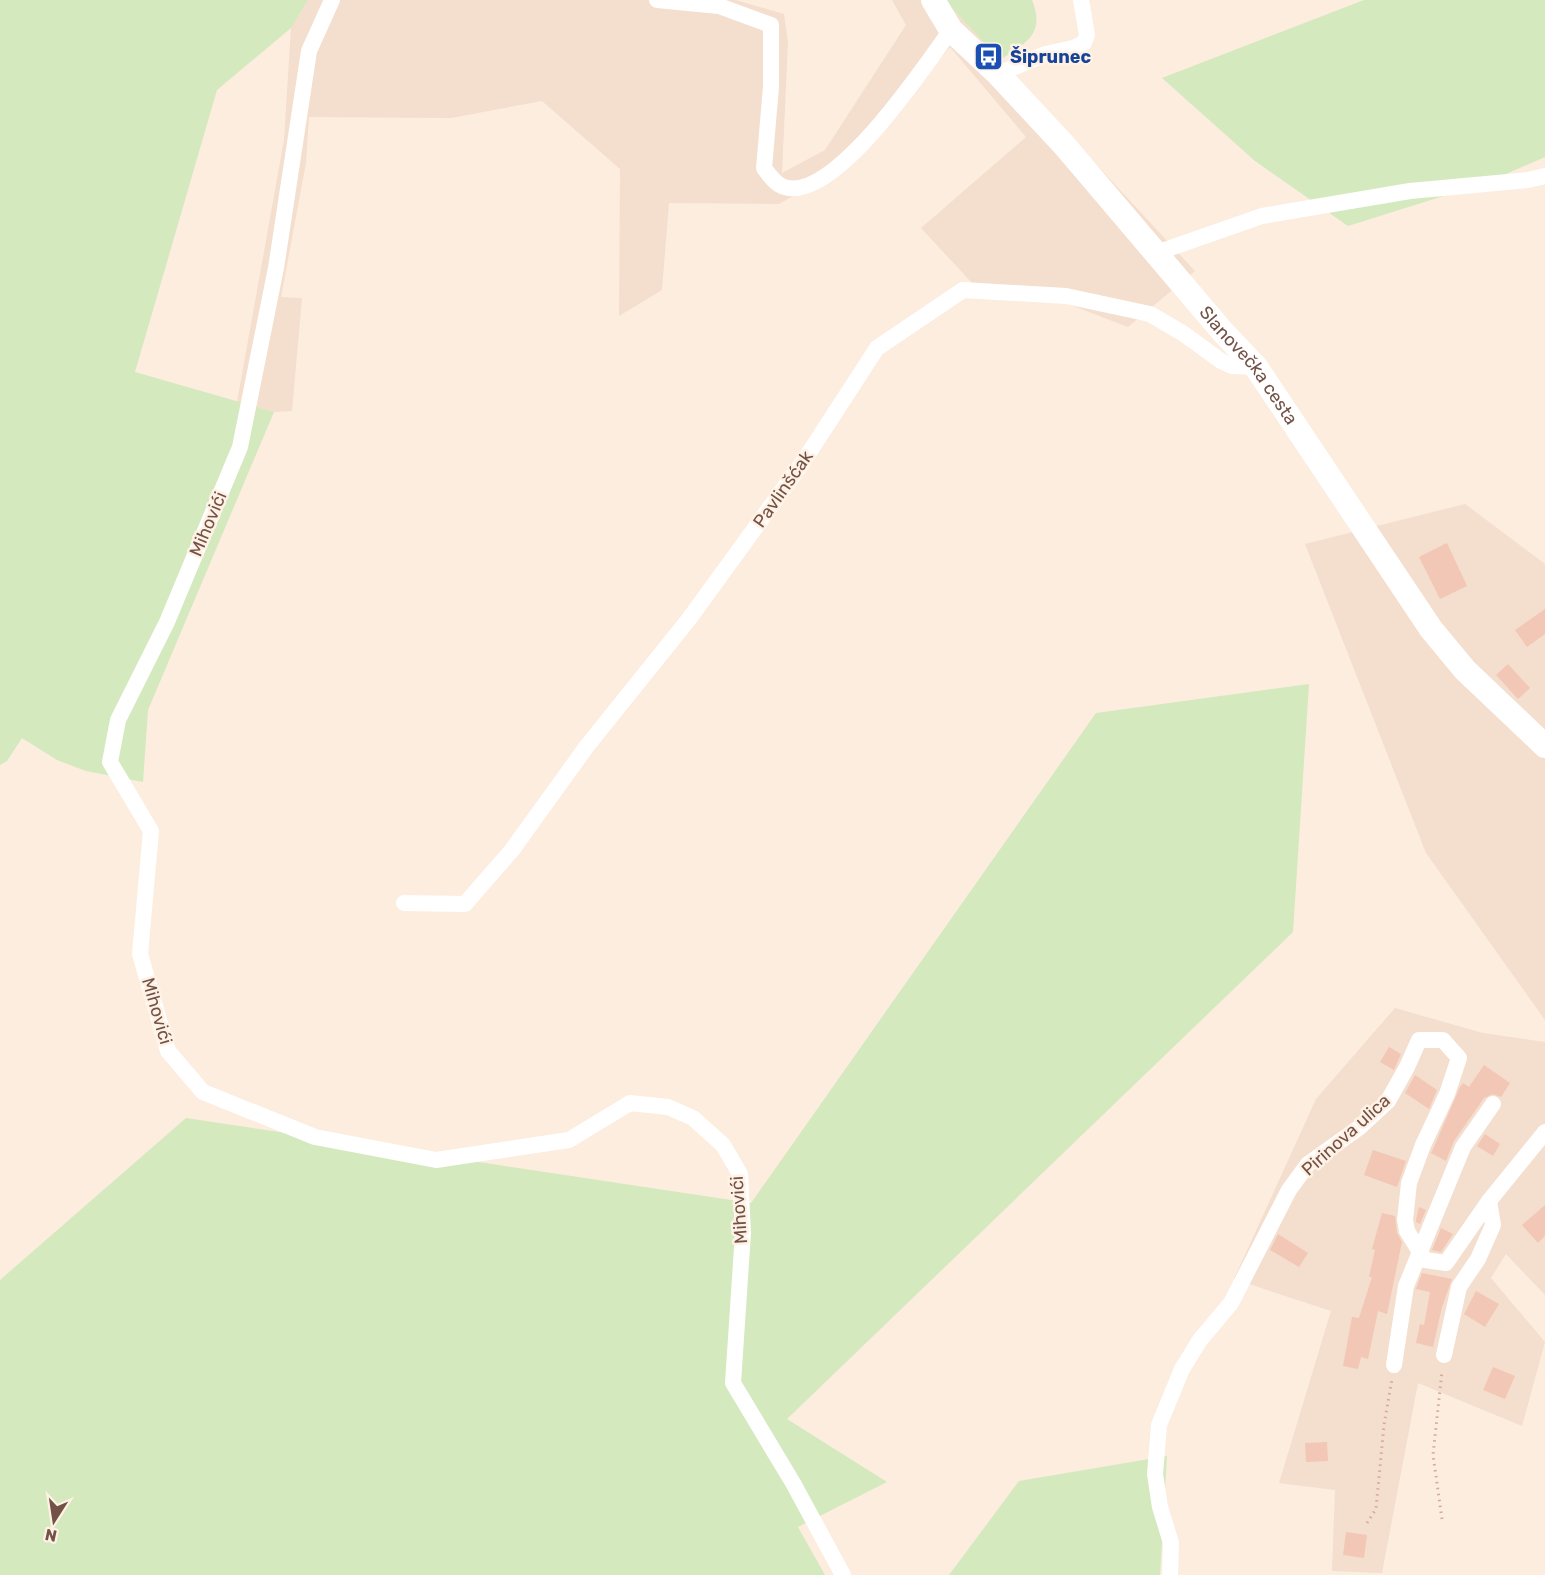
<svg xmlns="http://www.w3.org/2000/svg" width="1545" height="1575" font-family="Rubik,sans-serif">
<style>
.residential{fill:#f4decd}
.green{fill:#d4e9be}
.building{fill:#f2c7b6}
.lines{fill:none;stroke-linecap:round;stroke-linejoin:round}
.path{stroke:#d6aa9a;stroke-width:3;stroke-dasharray:1.5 4.5;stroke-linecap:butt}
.street{stroke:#fff;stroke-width:16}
.secondary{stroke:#fff;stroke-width:24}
.labels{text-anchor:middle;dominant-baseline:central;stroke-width:5;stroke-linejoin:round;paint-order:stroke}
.transit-label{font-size:18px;font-weight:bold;fill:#164399;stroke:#fff2e5;text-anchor:start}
.street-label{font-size:18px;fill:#725147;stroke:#fff2e5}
</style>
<rect width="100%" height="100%" fill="#fceddf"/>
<!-- residential -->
<g class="residential">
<path d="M308,0h428l48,14 4,28 -6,131 43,-23 81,-125 -14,-25h52l251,271 -67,56 -65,-25 -78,-5 -64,-69 105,-91 -76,-90 -95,113 -76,44 -110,-1 -7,87 -43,26 1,-147 -78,-68 -91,17 -142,-1 -3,46 -25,134 21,1 -10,113 -18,1 -37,-10 47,-262 7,-112z"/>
<path d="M1465,504l80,60v456l-119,-167 -121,-309z"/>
<path d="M1395,1008l88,25 62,9v253l-39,-41 -15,24 54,64 -23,84 -104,-43 -36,190 -50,-2 3,-81 -56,-7 52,-172 -97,-32 82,-180z"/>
</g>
<!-- green -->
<g class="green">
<path d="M0,0h308l-17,28 -74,62 -82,282 139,40 -126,298 -5,72 -57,-11 -29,-11 -35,-22 -15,23 -7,4z"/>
<path d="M944,0h88c14,35 -7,43 -32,60z"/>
<path d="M1364,0h181v157l-57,25 -140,44 -93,-65 -93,-83z"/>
<path d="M1309,684l-16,248 -506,487 100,63 -89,45 27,48h-825v-295l186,-162 565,85 345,-490z"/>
<path d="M1167,1456l-7,119h-211l70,-94z"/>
</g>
<!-- building -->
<g class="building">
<path d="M1447,543l20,43 -27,13 -21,-42z"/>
<path d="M1545,609v25l-18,13 -12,-17z"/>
<path d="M1508,664l22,24 -12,11 -22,-24z"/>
<path d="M1389,1047l12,7 -7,16 -14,-8z"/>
<path d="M1484,1065l26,18 -9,14 -8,-3 -9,4 -30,43 -8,20 -15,-8 2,-4 27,-62 3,-4 6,4z"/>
<path d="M1415,1075l22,15 -8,19 -24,-16z"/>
<path d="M1485,1134l15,10 -7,12 -16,-10z"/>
<path d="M1373,1150l33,11 -9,26 -33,-12z"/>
<path d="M1545,1205v31l-7,7 -16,-18z"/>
<path d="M1419,1207l7,3 -6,14 -4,-2v-2z"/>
<path d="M1382,1213l13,3 2,17 5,9 -15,72 -9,-3 -10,48 -7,-2 -3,12 -15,-3 9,-49 7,1 13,-41h-3l6,-27 -3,-1z"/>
<path d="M1441,1228l12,6 -12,18 -9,-2z"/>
<path d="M1278,1234l30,19 -9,14 -29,-17z"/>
<path d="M1422,1273l30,6 -10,28 -9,40 -17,-4 4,-19 4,1 6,-33 -14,-3z"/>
<path d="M1476,1291l23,13 -14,23 -21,-13z"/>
<path d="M1493,1367l22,9 -10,23 -22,-9z"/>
<path d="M1327,1442l1,19 -22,1 -1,-19z"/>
<path d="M1346,1532l21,3 -3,23 -21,-3z"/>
</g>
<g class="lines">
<!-- path -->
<g class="path">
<path d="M1442,1519l-9,-64 9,-84"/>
<path d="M1367,1523l9,-14 8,-84 8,-46"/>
</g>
<!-- street -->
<g class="street">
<path d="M332,0l-23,51 -33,217 -36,179 -73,175 -49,98 -8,42 41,69 -11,123 28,97 35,41 112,45 121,23 133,-20 61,-37 38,4 25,11 30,27 17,29 3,59 -10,150 60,100 50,92"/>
<path d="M657,0l62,6 52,19v62l-7,81c5,7 11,16 20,19 51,16 141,-122 167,-157"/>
<path d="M998,74l48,-20 27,-6 11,-5 3,-8 -6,-35"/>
<path d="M1156,253l106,-37 148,-25 118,-11 17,-4"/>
<path d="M404,903l61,1 47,-54 75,-104 102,-127 114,-157 74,-114 86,-58 103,6 84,18 34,20 37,27 11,5 24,1"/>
<path d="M1444,1355l15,-68 19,-28 15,-34 -4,-24"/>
<path d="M1394,1365l12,-79 57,-139 30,-43"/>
<path d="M1170,1575l1,-32 -11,-36 -5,-33 4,-49 23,-56 18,-29 31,-37 58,-113 19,-26 52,-37 28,-26 19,-34 12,-27h24l16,18 -12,36 -24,51 -14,38 -4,37 2,11 18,29 21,3 43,-62 56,-69"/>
</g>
<!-- secondary -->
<path class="secondary" id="s1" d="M933,0l18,30 47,44 66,71 158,186 34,36 175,262 34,41 80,76"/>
</g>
<!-- icons -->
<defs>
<symbol id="bus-square" viewBox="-11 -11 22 22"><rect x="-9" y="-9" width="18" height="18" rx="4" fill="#1a4fb4" stroke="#fff2e5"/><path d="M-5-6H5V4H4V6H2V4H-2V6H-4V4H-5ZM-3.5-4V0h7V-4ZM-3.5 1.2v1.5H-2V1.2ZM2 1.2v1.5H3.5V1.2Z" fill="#fff"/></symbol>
</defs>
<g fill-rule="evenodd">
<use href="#bus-square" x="972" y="40" width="33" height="33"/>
</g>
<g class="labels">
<!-- transit labels -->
<g class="transit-label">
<text x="1010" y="57">Šiprunec</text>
</g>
<!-- street labels -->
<g class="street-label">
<text stroke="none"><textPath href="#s1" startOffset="484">Slanovečka cesta</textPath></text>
<text transform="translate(783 489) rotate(-55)">Pavlinšćak</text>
<text transform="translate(208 524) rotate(-67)">Mihovići</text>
<text transform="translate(157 1011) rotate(74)">Mihovići</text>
<text transform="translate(1346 1135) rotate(-42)">Pirinova ulica</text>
<text transform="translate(739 1210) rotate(-94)">Mihovići</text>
</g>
</g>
<!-- north arrow -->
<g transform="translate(54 1521) rotate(192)" stroke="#fff2e5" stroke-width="4.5" paint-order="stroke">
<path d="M0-4.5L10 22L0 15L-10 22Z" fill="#725147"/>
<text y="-9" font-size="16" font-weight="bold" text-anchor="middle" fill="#725147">N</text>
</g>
</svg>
